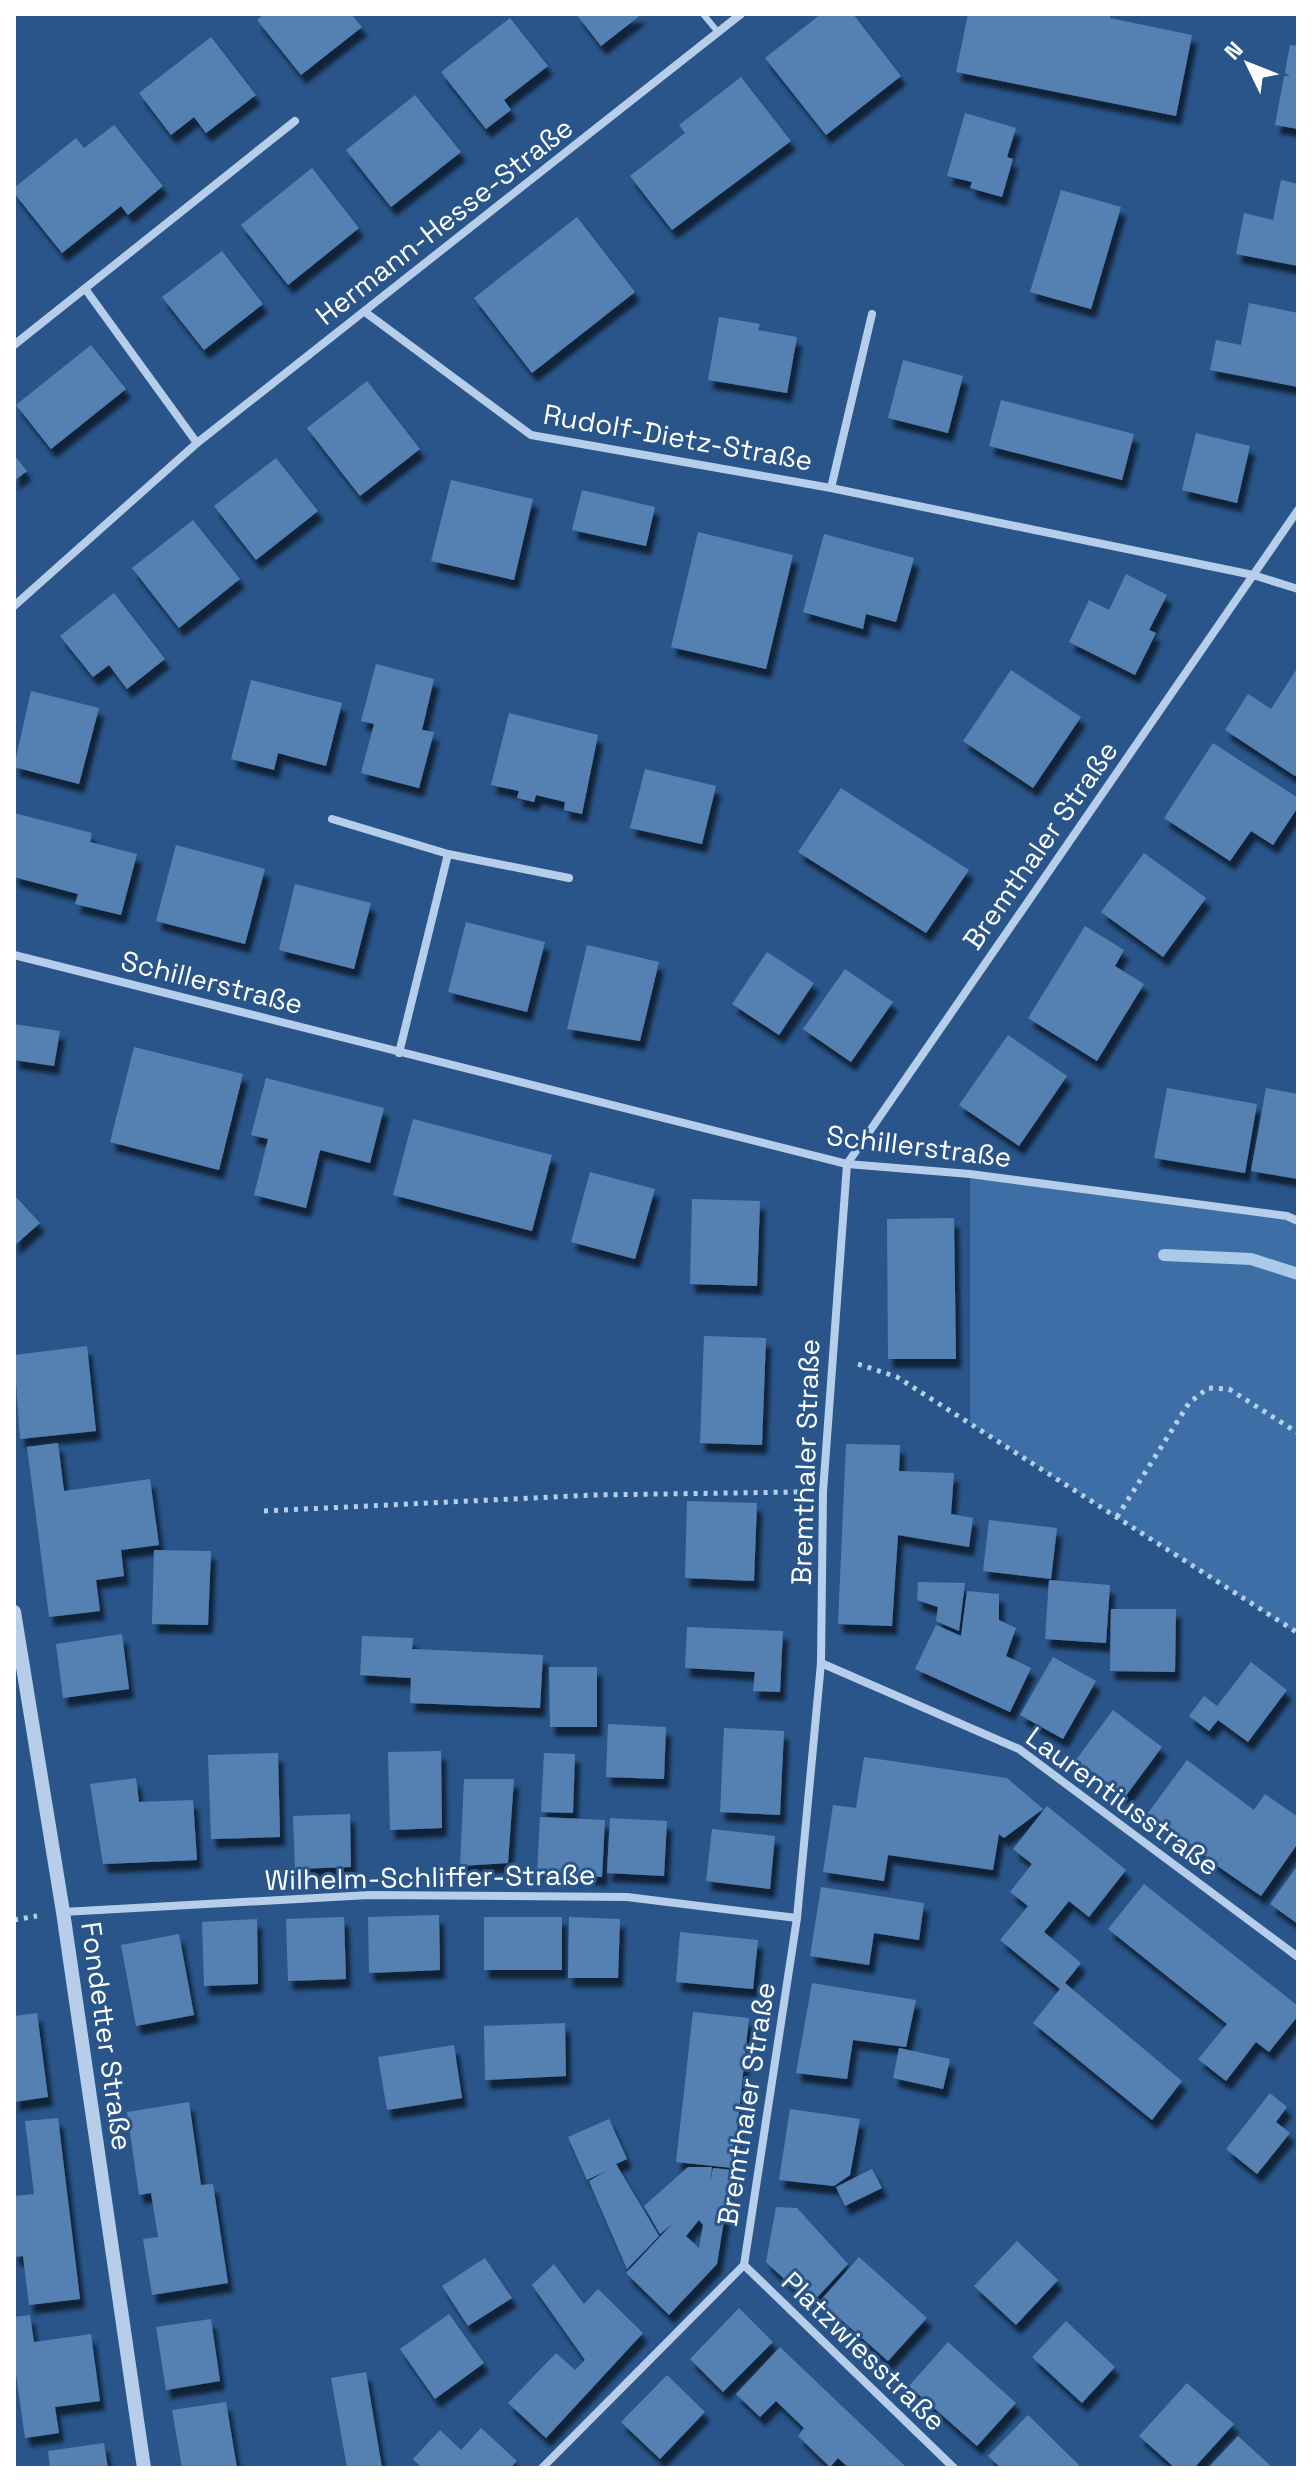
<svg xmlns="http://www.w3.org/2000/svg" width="1312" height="2482" font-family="'Space Grotesk',sans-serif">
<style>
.green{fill:#3d6fa6}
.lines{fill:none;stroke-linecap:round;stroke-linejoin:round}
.stream{stroke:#abc9e9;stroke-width:12}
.building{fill:#5581b2;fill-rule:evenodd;filter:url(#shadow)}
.path{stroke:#b6cee9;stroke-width:5;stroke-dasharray:4 6;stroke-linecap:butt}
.service{stroke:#b6cee9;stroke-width:6}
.minor{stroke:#b6cee9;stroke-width:8}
.tertiary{stroke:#b6cee9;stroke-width:14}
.labels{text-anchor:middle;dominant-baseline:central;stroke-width:6;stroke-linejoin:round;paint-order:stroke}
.street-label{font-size:28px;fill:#fff;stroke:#29558a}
</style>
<defs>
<filter id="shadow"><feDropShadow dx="5" dy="9" stdDeviation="2" flood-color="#0009"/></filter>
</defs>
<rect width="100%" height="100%" fill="#29558a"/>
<!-- green -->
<path class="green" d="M970,1174l328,47v413l-328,-211z"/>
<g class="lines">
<!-- stream -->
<path class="stream" d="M1164,1255l87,4 47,15"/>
</g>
<!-- building -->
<g class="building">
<path d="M264,14h87l11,13 -61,48 -44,-55z"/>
<path d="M576,14h66l-41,32z"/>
<path d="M821,14h32l48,62 -75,59 -61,-77z"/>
<path d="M968,14h142v4l82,17 -16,81 -220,-44z"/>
<path d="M510,18l38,48 -44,34 7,10 -25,19 -45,-57z"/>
<path d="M211,37l45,58 -50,38 -12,-16 -23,18 -32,-42z"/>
<path d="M1290,45l8,1v83l-23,-4z"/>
<path d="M741,77l50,64 -119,89 -42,-54 55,-43 -6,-8z"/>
<path d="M415,95l46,57 -70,55 -45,-57z"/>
<path d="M965,113l51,15 -9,29 6,2 -11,38 -32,-9 2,-6 -25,-6z"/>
<path d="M114,125l49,61 -35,29 -7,-9 -59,47 -48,-60v-5l62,-50 8,10z"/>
<path d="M312,168l47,60 -71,57 -47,-60z"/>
<path d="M1281,180l17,4v82l-62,-12 8,-41 29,7z"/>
<path d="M1061,190l60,17 -30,102 -61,-17z"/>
<path d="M577,217l58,75 -103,81 -58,-75z"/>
<path d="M222,251l41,53 -59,46 -42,-53z"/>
<path d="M1249,303l49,10v74l-88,-17 6,-30 25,5z"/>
<path d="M719,317l41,7 -2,6 39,7 -10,56 -79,-13z"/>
<path d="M91,345l35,44 -75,60 -35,-44z"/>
<path d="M903,360l60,16 -15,57 -60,-15z"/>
<path d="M367,381l53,68 -60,47 -53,-68z"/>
<path d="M1001,400l133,34 -12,46 -133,-34z"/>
<path d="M1196,433l54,13 -13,57 -55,-13z"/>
<path d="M14,455l13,16 -13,10z"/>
<path d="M276,458l42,53 -62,49 -42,-54z"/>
<path d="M451,480l82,19 -19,81 -83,-19z"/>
<path d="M582,490l73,17 -9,39 -74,-16z"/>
<path d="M193,520l47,59 -61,49 -47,-60z"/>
<path d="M698,532l95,23 -27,114 -95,-22z"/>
<path d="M824,534l90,24 -18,64 -30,-8 -3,15 -60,-17z"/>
<path d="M1126,574l41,21 -18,35 7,3 -21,42 -66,-33 20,-42 20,10z"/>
<path d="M114,593l51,66 -38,30 -18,-24 -16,12 -33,-41z"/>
<path d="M376,664l58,15 -12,51 12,2 -15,56 -58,-15 13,-49 -13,-3z"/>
<path d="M1298,667v105l-3,4 -70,-46 23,-36 23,15z"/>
<path d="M1011,670l70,47 -48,71 -70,-47z"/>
<path d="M251,680l91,23 -16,63 -48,-13 -4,17 -43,-11z"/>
<path d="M31,691l68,17 -20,76 -65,-17z"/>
<path d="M509,713l89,22 -16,79 -18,-4 1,-8 -29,-7 -2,7 -17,-4 2,-7 -28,-6z"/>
<path d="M1213,743l85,55v9l-25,38 -22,-14 -21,30 -66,-43z"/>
<path d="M645,769l71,17 -14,58 -72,-16z"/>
<path d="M841,788l128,82 -43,63 -128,-81z"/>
<path d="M14,813l78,20 -2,9 47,12 -16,61 -46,-11 3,-10 -64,-17z"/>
<path d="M176,845l89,24 -20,75 -89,-23z"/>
<path d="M1144,853l62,45 -43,59 -62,-45z"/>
<path d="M295,884l76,19 -17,66 -75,-19z"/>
<path d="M466,922l79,20 -18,70 -79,-20z"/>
<path d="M1085,926l39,24 -9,16 29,18 -47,77 -69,-43z"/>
<path d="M587,945l72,17 -19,79 -73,-12z"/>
<path d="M767,952l47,31 -35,52 -47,-31z"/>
<path d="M845,969l48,33 -42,60 -48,-33z"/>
<path d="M14,1024l46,7 -6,35 -40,-6z"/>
<path d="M1008,1035l59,41 -48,70 -60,-41z"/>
<path d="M134,1047l109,27 -24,96 -109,-28z"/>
<path d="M266,1078l118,30 -14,55 -50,-13 -14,58 -52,-13 14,-56 -17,-4z"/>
<path d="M1167,1088l90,16 -12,69 -91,-15z"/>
<path d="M1266,1088l32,6v85l-47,-8z"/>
<path d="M413,1119l139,36 -20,76 -139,-36z"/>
<path d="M590,1172l65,17 -20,70 -64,-17z"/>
<path d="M14,1195l26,28 -26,23z"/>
<path d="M692,1199l68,2 -3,85 -67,-2z"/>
<path d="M954,1218l2,141h-68l-1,-140z"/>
<path d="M704,1336l62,2 -4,107 -62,-2z"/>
<path d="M87,1346l9,85 -76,8 -6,-84z"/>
<path d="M58,1443l6,48 86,-12 9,66 -38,5 3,26 -28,4 4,31 -51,6 -22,-170z"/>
<path d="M846,1444l54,1 -1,26 55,2 -3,41 22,4 -4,29 -71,-12 -6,91 -54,-2z"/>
<path d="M687,1501l70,2 -3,78 -69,-3z"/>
<path d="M989,1520l68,8 -6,51 -68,-8z"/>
<path d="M154,1550l57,1 -3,74 -56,-1z"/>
<path d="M1049,1580l61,5 -4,58 -61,-4z"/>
<path d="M918,1582l47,1 -6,48 -23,-10 2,-14 -21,-7z"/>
<path d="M967,1591l32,3v26l17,8 -10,28 25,12 -21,44 -95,-43 21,-44 25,11z"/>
<path d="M1111,1609h65l-1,63 -65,-1z"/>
<path d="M687,1627l96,4 -3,61 -27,-1 2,-19 -70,-4z"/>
<path d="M122,1634l7,55 -66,9 -7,-54z"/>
<path d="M362,1636l51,2 -1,11 131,6 -3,53 -130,-5 1,-25 -51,-3z"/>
<path d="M1053,1657l43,24 -33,58 -43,-24z"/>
<path d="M1251,1662l36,28 -39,52 -30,-22 -9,11 -20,-15 15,-20 13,10z"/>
<path d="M549,1667h48v60h-47z"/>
<path d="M1113,1710l49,37 -37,50 -49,-37z"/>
<path d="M608,1724l58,3 -2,52 -58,-2z"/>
<path d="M724,1728l60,3 -4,84 -60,-3z"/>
<path d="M441,1751l1,77 -52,2 -2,-78z"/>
<path d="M278,1753l2,84 -69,2 -3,-84z"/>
<path d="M544,1753l31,1 -2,59 -32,-1z"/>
<path d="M864,1757l143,21 36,31 -39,29 -5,-4 -6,36 -105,-15 -4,26 -61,-9 10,-67 23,3z"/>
<path d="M1187,1760l67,50 11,-16 33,23v26l-37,53 -45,-31 8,-10 -8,9 -68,-51z"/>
<path d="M136,1778l3,24 54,-2 4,60 -94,4 -13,-80z"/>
<path d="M464,1779h50l-6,84 -48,3z"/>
<path d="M1047,1806l79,64 -37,47 -20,-16 -25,31 37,31 -16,20 117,98 -30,39 -119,-97 27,-34 -60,-49 28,-34 -18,-14 22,-28 -19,-15z"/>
<path d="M350,1814l1,53 -56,2 -2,-53z"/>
<path d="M540,1817l65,3 -3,57 -65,-4z"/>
<path d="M610,1818l57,3 -3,55 -57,-3z"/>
<path d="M712,1829l63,7 -5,53 -64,-8z"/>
<path d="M1298,1865v59l-28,-20z"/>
<path d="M1144,1884l154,122v10l-29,36 -13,-10 -30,39 -28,-22 29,-35 -119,-95z"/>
<path d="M821,1887l103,16 -5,37 -45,-7 -5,32 -59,-9z"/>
<path d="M439,1915l1,55 -71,3 -1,-56z"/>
<path d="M344,1917l2,62 -58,2 -2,-62z"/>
<rect x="484" y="1917" width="78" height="53"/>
<path d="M569,1917l51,2 -2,59h-50z"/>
<path d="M257,1919l1,65 -54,2 -2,-64z"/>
<path d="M680,1932l78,8 -5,49 -77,-7z"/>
<path d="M179,1934l15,81 -58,11 -15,-81z"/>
<path d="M812,1983l104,17 -10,47 -53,-7 -6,39 -51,-6z"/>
<path d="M693,2012l56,6 -16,150 -57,-6z"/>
<path d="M37,2013l11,84 -34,5v-86z"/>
<path d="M565,2023l1,53 -81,4 -1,-54z"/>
<path d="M454,2045l8,53 -75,12 -9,-53z"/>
<path d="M899,2048l51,11 -7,30 -50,-11z"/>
<path d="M1270,2093l17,14 -11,15 14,11 -33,41 -31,-25z"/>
<path d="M189,2102l12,83 12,-1 15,99 -76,12 -9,-56 15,-2 -7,-44 -12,2 -12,-83z"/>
<path d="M790,2109l70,10 -10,56 -16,11 -55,-6z"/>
<path d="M58,2118l22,181 -51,6 -6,-49 -9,1v-61l20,-2 -9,-73z"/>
<path d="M609,2119l18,40 -11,5 43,72 -32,33 -38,-88 19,-11 -21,10 -19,-43z"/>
<path d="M688,2167h24l-2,17 3,-16 19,2 -15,94 -48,51 -43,-42 47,-50 -13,11 -16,-28zM699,2220l4,5 -4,23 -13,-12z"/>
<path d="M872,2169l10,19 -37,18 -9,-19z"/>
<path d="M776,2207l21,1 51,56 -37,40 -45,-42z"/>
<path d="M1017,2241l41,39 -42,45 -42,-39z"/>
<path d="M859,2257l68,61 -39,43 -68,-60z"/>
<path d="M485,2258l27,40 -44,28 -26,-40z"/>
<path d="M554,2264l30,40 14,-15 45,44 -97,105 -38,-35 48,-50 19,17 10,-10 -53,-75z"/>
<path d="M739,2308l34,34 -50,50 -33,-33z"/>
<path d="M449,2314l35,49 -49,36 -35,-50z"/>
<path d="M30,2315l4,27 57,-8 9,67 -45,6 4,26 -34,5 -11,-78v-43z"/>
<path d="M211,2319l9,62 -54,9 -10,-63z"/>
<path d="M1066,2321l49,46 -33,36 -50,-46z"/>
<path d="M948,2342l68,61 -39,43 -68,-60z"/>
<path d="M780,2347l24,23 103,98h-58l-11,-10 -8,9 -32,-31 6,-8 -28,-27 -16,16 -24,-23z"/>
<path d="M366,2372l16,96h-35l-16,-90z"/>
<path d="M667,2375l38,37 -45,47 -39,-37z"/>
<path d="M1187,2383l47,41 -40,44h-19l-36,-32z"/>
<path d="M226,2402l11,66h-55l-10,-58z"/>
<path d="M1028,2415l51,50 -3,3h-75l-13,-12z"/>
<path d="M481,2428l36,33 -7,7h-88l-9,-9 27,-29 21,20z"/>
<path d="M1238,2436l35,32h-65z"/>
<path d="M104,2443l4,25h-58l-2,-17z"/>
</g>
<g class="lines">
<!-- path -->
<g class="path">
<path d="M858,1364l39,13 401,256"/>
<path d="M264,1511l330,-16 204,-3"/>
<path d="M1117,1517l72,-114 19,-15 21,1 69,44"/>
<path d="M14,1920l23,-4"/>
</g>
<!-- service -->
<path class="service" d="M703,14l15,18"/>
<!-- minor -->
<g class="minor">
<path d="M86,290l111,153"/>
<path d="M365,312l166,123 300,53 422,87 45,14"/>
<path d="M14,345l281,-224"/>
<path d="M831,488l41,-174"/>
<path d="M14,606l183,-163 544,-429"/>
<path d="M332,819l116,35"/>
<path d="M14,955l833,209 123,10 317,42 11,5"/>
<path d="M399,1053l49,-199 121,24"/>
<path d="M821,1663l198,86 279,208"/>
<path d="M63,1912l306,-17 258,2 170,21"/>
<path d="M744,2265l210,203"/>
<path d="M542,2468l202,-203 53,-347 24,-255 2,-171 24,-328 451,-654"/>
</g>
<!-- tertiary -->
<path class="tertiary" d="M14,1612l49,300 81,556"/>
</g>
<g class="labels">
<!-- street labels -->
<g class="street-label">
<text transform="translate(444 221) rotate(-38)">Hermann-Hesse-Straße</text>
<text transform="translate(678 437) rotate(10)">Rudolf-Dietz-Straße</text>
<text transform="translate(1040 845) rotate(-55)">Bremthaler Straße</text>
<text transform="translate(212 982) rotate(14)">Schillerstraße</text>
<text transform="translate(919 1146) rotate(7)">Schillerstraße</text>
<text transform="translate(805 1462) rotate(-88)">Bremthaler Straße</text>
<text transform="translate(1123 1801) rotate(36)">Laurentiusstraße</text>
<text transform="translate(430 1877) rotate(-1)">Wilhelm-Schliffer-Straße</text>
<text transform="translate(107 2036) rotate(82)">Fondetter Straße</text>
<text transform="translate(746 2104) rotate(-81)">Bremthaler Straße</text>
<text transform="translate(864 2351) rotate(44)">Platzwiesstraße</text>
</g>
</g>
<!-- border -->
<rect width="1312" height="2482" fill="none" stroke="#ffffff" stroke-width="32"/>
<!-- north arrow -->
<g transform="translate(1248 64) rotate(313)" stroke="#29558a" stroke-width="6" paint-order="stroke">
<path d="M0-6L14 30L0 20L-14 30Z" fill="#ffffff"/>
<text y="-12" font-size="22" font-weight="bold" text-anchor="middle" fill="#ffffff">N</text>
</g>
</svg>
